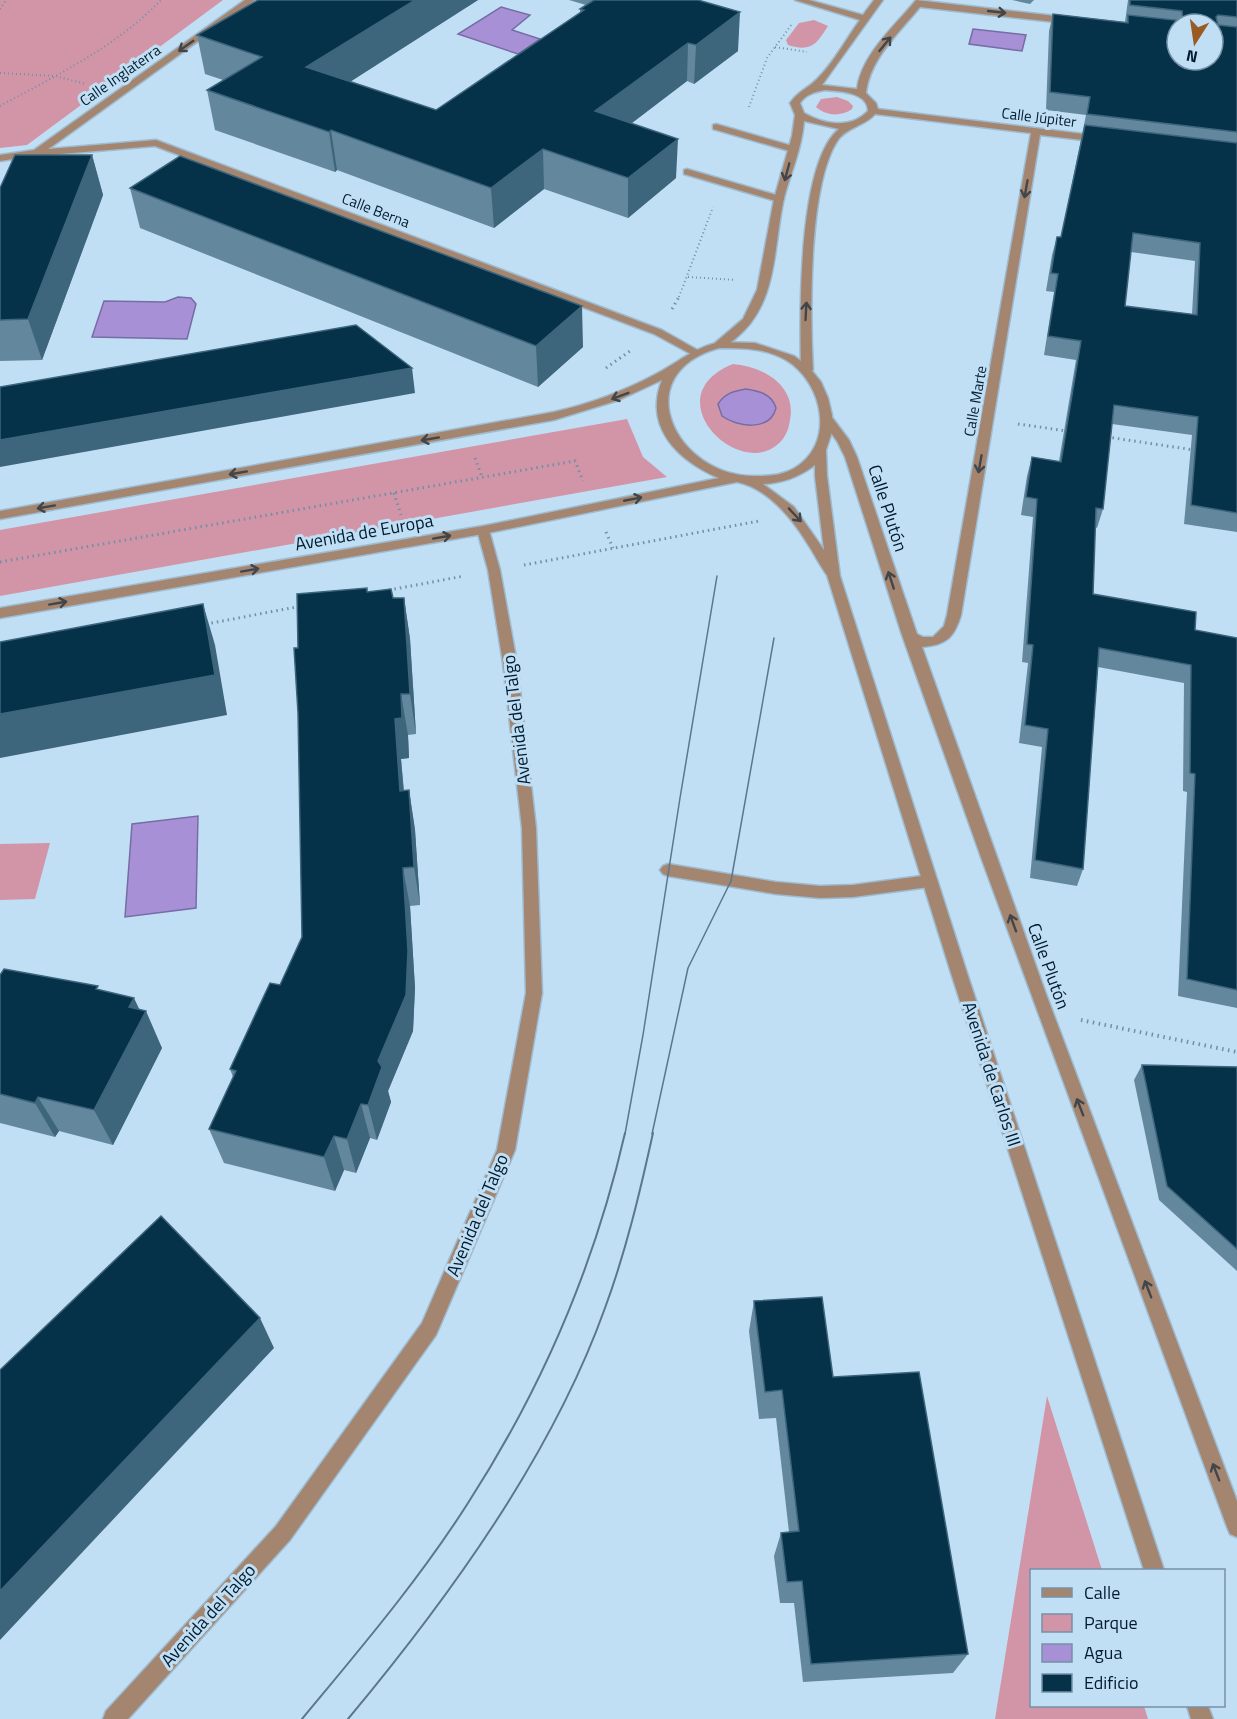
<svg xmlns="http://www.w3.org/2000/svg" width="1237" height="1719" font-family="'Titillium Web',sans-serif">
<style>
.green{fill:#d295a8;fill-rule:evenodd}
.water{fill:#a890d7;stroke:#766da5;stroke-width:1.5}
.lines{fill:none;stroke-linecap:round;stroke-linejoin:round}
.service-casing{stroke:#9ebcd1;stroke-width:3}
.pedestrian-casing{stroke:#9ebcd1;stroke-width:3}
.minor-casing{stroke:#9ebcd1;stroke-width:3}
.tertiary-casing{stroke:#9ebcd1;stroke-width:3}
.path-far2{stroke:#728fa4;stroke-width:2;stroke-dasharray:1 3;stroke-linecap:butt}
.path-far1{stroke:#728fa4;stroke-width:3;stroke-dasharray:1.5 4;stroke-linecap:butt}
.path{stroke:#728fa4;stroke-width:4;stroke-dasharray:1.5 4.5;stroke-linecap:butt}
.service{fill:#a48670;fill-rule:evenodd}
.pedestrian{fill:#a48670;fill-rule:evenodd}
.minor{fill:#a48670;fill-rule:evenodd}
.tertiary{fill:#a48670;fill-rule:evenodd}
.tram-far1{stroke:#5a778c;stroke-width:1.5}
.tram{stroke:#5a778c;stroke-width:2}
.wall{fill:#63889e;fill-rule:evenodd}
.shaded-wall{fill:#3d657c}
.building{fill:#053149;stroke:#3d657c;stroke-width:1.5;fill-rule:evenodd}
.oneway{stroke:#42464a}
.labels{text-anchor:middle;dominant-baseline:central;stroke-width:6;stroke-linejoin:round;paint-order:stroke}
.far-street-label{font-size:15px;fill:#001c30;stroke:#c1dff4}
.street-label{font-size:18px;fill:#001c30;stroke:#c1dff4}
</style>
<rect width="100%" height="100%" fill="#c1dff4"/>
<!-- green -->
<g class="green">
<path d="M0,0h223l-196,145 -27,3z"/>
<path d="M814,20l14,6c-12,19 -17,26 -40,19l-2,-5 13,-17z"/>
<path d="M837,97l11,4 5,5 -1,3c-11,8 -26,7 -36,-2l5,-8z"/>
<path d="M733,364c29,2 64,21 57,56 -1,7 -3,14 -8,20 -39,46 -131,-43 -49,-76zM755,391l15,6 -23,28 -19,-5z"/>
<path d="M627,419l16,38 24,20 -667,119v-66z"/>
<path d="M50,843l-15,56 -35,1v-56z"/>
<path d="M1047,1396l55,174h-70v136h112l4,13h-153z"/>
</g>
<!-- water -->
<g class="water">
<path d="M501,7l29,8 -18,15 28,9 -22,15 -60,-20z"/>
<path d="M973,29l53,6 -4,16 -53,-7z"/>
<path d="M178,297l13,1 5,6 -9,35 -95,-2 12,-36 61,1z"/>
<path d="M746,389c13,2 26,5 30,19 -6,24 -39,19 -54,8l-4,-12c7,-11 16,-13 28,-15z"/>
<path d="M198,816l-2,92 -71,9 7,-93z"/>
</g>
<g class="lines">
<defs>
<g id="service">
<path d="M716,124l80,23 2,2 -5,3 -80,-23v-4z"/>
<path d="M687,169l96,28 1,2 -5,3 -95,-28v-4z"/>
<path d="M668,864l108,18 44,4 33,-1 76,-10 5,2 3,4 -3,4 -5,2 -76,10 -33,1 -44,-4 -108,-18 -5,-2 -3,-4 3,-4z"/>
</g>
<path id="pedestrian" d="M156,140l506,190 39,22 -2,2h-8l-37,-20 -499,-188 -118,10 -5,-3 5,-3z"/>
<g id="minor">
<path d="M245,0h10l-215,155 -40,6v-6l34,-5z"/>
<path d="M795,0h14l54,15 11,-15h9l-61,85 35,4c4,-34 38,-63 59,-89l157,18 4,3 -4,3 -153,-17c-21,26 -50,51 -54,86l10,10 2,6 222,27 5,3 -5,3 -60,-7 -79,480c-7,23 -15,30 -39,32l124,347 191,507v36l-7,-3 -3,-7 -245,-667 -80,-225 -57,-178 -8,-16 -16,-22 6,-4 4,1 18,24 8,17 60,177 6,3h10l11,-11 3,-11 84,-482 -156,-19c-10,12 -28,13 -37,26 -30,44 -28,175 -25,230l-6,3 -6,-3c-1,-52 -4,-207 38,-241l-35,-8c-2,27 -13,51 -20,77 -11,48 -5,106 -49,141 -6,5 -12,10 -20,8v-4l28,-24 14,-29 17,-91 18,-63 3,-21 -5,-12c8,-12 19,-15 28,-25 17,-17 28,-39 42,-58zM825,90c14,1 43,2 43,21 -17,18 -43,14 -64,2l-4,-10c6,-9 15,-11 25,-13z"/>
<path d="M483,526l6,4 11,40 17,93 19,165 6,165 -27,157 -79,185 -146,205 -162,179h-25l3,-8 170,-185 146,-203 75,-173 29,-157 -4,-165 -19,-165 -15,-93 -11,-40z"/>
</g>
<g id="tertiary">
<path d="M719,342l36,1 39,13 14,10 13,16 7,16 4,17v17l-6,18 1,26 13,100 127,397 197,597h-20l-193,-597 -124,-398c-7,-9 -13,-22 -20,-32 -15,-25 -40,-55 -70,-61l-254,52 -483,84v-10l483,-82 236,-48c-40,-17 -76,-50 -57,-98l-43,20 -65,20 -554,99v-8l554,-99c35,-8 68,-20 100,-37 24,-12 37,-26 65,-33zM719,348c23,0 47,0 67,12 38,23 50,85 7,109 -11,6 -23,7 -35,7 -82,3 -133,-102 -39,-128zM815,465v11l9,74 -30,-43 -31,-23c20,-1 36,-7 52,-19z"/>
<path d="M1187,1706h21l5,13h-22z"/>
</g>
</defs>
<!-- service casing -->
<use href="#service" class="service-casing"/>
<!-- pedestrian casing -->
<use href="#pedestrian" class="pedestrian-casing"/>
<!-- minor casing -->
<use href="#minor" class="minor-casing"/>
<!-- tertiary casing -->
<use href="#tertiary" class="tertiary-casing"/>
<!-- path-far2 -->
<g class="path-far2">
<path d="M0,9l6,-9"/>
<path d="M775,47l32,5"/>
<path d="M0,73l55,3 31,8"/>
<path d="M0,106c57,-31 116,-59 161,-106"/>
<path d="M749,107l18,-49 25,-34"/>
<path d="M688,277l47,3"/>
<path d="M679,297l34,-90"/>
</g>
<!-- path-far1 -->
<g class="path-far1">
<path d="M672,309l8,-14"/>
<path d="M606,368l24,-17"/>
<path d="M1018,424l49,7"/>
<path d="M1107,437l87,13"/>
<path d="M475,458l7,19"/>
<path d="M394,493l7,22"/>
<path d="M606,532l7,16"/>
<path d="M0,562l575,-101 8,20"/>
<path d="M524,565l235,-44"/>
<path d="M389,590l75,-14"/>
<path d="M206,624l96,-18"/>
</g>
<!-- path -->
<path class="path" d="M1081,1020l156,32"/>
<!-- service -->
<use href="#service" class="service"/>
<!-- pedestrian -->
<use href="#pedestrian" class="pedestrian"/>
<!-- minor -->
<use href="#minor" class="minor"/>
<!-- tertiary -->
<use href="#tertiary" class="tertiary"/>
<!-- tram-far1 -->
<g class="tram-far1">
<path d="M625,1134l18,-99 37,-237 37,-222"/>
<path d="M652,1134l36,-166 43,-87 43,-243"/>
</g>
<!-- tram -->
<g class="tram">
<path d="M302,1719c58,-70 117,-139 166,-216 73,-113 127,-239 157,-370"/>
<path d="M348,1719c100,-120 204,-263 257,-411 21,-57 35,-116 48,-175"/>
</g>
</g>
<!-- wall -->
<g class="wall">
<path d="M258,0h220l-128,82 86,28 144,-97v-4l6,-4 -17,-5h132l-1,1 38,50 -44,33 -7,-3 -55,42 44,55 -48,40 -84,-29 -50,39 -157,-58 -2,2 -120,-42 -8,-40 16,-10 -18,-6 -8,-39z"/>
<path d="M1012,0h22l-4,4z"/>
<path d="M1128,0h109v532l-53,-8 8,-89 -80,-11 -9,85 -6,19 -2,-1 -2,67 102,36 42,8v370l-59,-12 9,-204 -4,-1 1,-108 -86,-16 -15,202 -6,17 -47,-8 12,-131 -23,-4 9,-80 -6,-1 11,-145 -12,-2 6,-39 5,-19 27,4 17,-101 -32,-5 10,-63 -8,-1 6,-36 5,-18h4l25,-122 -40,-5 3,-79 4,-17 74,8h-2zM1131,252l64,9 -3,53 -67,-8z"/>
<path d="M92,155l11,40 -61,165 -42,1v-173z"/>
<path d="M130,188l453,159 -45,40 -398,-159z"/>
<path d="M368,592l25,6h11l6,41 6,95 -8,1 1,23 -8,1 3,32 5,-1 6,40 5,75 -10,1 5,82 -2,43 -25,60 3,11 -14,38 -7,-2 -14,35 -12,-3 -9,21 -111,-28 -15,-34 24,-52 -3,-8 50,-84 22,-48 -4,-289z"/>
<path d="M0,975l99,15 41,20 22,38 -49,97 -54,-14 -4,6 -55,-14z"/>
<path d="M1142,1065l95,2v204l-78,-71 -25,-120z"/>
<path d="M754,1301l79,76 135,277 -15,19 -150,9 -9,-79h-14l-6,-47 7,-23 8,-1 -13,-114 -17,1 -10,-88z"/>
</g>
<!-- shaded-wall -->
<g class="shaded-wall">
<path d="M415,0h63l-166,106 -6,-39z"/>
<path d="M740,12l-2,39 -44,33 2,-39z"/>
<path d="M688,43l-1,38 -92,70v-40z"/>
<path d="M331,130l6,40 -2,2 -6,-40z"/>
<path d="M678,139l-2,39 -48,40v-40z"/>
<path d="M543,149l1,40 -50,39 -3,-40z"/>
<path d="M92,155l11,40 -61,165 -14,-41z"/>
<path d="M582,306l1,41 -45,40 -2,-41z"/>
<path d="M412,368l3,25 -415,74v-27z"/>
<path d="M404,598l6,41 6,95 -6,-40z"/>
<path d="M203,604l12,41 12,70 -227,43v-44z"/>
<path d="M401,694l7,41 1,23 -8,1 6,72 -7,-40 -5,-72z"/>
<path d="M409,790l6,40 5,75 -6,-38z"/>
<path d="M403,868l7,38 5,82 -2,43 -25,60 3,11 -14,38 -9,-35 10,-44z"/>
<path d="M134,998l9,19 3,-6 16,37 -49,97 -19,-35 35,-103z"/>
<path d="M38,1097l21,34 -4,6 -20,-34z"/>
<path d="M361,1104l9,34 -14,35 -9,-34z"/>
<path d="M334,1136l10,34 -9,21 -11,-34z"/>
<path d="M260,1318l14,30 -274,292v-49z"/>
</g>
<!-- building -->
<g class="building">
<path d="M258,0h157l-109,67 130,43 148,-100 -4,-1 14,-9h104l42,12 -44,33 -8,-2 -93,68 83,28 -50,39 -85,-29 -52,39 -160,-58 -2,2 -122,-42 55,-33 -65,-22z"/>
<path d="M1130,0h107v17l-19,-2 -2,2 2,8 19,2v105l-150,-18 3,-17 -40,-5 3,-78 75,9v-8l55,6 -1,-10 -52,-6zM1177,24h36v36h-36z"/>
<path d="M1085,125l152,18v370l-46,-8 7,-88 -84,-12 -11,104 -7,-1 -3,86 103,18 -1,18 42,8v352l-50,-11 8,-205 -5,-1 1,-108 -92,-17 -16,221 -48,-9 13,-131 -23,-4 8,-80 -6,-1 10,-145 -11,-2 6,-40 29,5 20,-121 -33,-5 10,-62 -7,-1 6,-36h4zM1133,233l67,10 -3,72 -72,-9z"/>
<path d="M15,155h77l-64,164 -28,1v-132z"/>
<path d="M180,156l402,150 -46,40 -406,-158z"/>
<path d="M356,325l56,43 -412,72v-53z"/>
<path d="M367,588v4l24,-3 2,9h11l6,96h-9l1,24 -7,1 5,72 9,-1 5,77 -11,1 5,83 -2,44 -28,66 4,6 -14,38 -7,-1 -14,35 -13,-3 -10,21 -115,-28 27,-58 -6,-2 40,-86 10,2 22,-48 -4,-224 -4,-65h4l-1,-54z"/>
<path d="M203,604l12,71 -215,39v-72z"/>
<path d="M4,969l94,17 -2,3 38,9 -5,9 17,4 -52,99 -56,-13 -3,6 -35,-9v-119z"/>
<path d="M1142,1065l95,2v182l-70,-63z"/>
<path d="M161,1216l99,102 -260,273v-221z"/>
<path d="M822,1297l11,80 86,-5 49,282 -157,10 -9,-83 -15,1 -6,-49 18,-2 -17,-141 -17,2 -11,-91z"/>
</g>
<!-- one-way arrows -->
<defs><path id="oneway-shaft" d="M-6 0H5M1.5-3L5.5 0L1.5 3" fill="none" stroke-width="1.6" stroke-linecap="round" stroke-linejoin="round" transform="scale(1.5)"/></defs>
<g class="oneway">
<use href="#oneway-shaft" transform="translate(997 12) rotate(6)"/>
<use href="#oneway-shaft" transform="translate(885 44) rotate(-51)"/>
<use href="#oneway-shaft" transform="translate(186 46) rotate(145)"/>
<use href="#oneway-shaft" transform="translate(787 172) rotate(105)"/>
<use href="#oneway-shaft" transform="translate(1026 189) rotate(100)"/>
<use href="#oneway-shaft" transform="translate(806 311) rotate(-87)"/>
<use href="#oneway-shaft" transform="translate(620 396) rotate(159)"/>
<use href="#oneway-shaft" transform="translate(430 439) rotate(170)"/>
<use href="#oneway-shaft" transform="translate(980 464) rotate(100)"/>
<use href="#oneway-shaft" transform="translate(238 473) rotate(170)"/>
<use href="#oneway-shaft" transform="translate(633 499) rotate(-11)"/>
<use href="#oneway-shaft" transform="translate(46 507) rotate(170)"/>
<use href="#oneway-shaft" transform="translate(795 515) rotate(47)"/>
<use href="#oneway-shaft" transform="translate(442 537) rotate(-10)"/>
<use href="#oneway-shaft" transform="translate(250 570) rotate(-10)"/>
<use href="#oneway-shaft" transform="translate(891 580) rotate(-108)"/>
<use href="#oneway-shaft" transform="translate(58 603) rotate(-10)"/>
<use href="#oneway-shaft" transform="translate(1013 923) rotate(-110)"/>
<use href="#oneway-shaft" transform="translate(1080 1107) rotate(-111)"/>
<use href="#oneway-shaft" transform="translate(1148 1289) rotate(-111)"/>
<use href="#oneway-shaft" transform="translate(1216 1472) rotate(-111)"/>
</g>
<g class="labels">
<!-- far-street labels -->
<g class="far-street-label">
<text transform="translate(120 75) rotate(-35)">Calle Inglaterra</text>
<text transform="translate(1039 117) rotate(7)">Calle Júpiter</text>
<text transform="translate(376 210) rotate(21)">Calle Berna</text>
<text transform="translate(975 401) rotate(-80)">Calle Marte</text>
</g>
<!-- street labels -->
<g class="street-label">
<text transform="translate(888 508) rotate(72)">Calle Plutón</text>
<text transform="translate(364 532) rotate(-10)">Avenida de Europa</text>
<text transform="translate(516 720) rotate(-97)">Avenida del Talgo</text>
<text transform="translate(1049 966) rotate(70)">Calle Plutón</text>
<text transform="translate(992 1074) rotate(72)">Avenida de Carlos III</text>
<text transform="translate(477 1215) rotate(-67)">Avenida del Talgo</text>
<text transform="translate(208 1615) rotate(-48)">Avenida del Talgo</text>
</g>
</g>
<!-- legend -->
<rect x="1030" y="1569" width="195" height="138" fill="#c1dff4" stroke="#7491a6" stroke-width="1.5"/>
<rect x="1042" y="1588" width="30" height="9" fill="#a48670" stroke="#7491a6" stroke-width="1.5"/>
<text x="1084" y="1599" font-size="18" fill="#001c30">Calle</text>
<rect x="1042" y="1614" width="30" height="18" fill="#d295a8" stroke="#7491a6" stroke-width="1.5"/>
<text x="1084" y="1629" font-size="18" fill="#001c30">Parque</text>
<rect x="1042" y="1644" width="30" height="18" fill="#a890d7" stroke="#7491a6" stroke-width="1.5"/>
<text x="1084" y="1659" font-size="18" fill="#001c30">Agua</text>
<rect x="1042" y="1674" width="30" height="18" fill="#053149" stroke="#7491a6" stroke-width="1.5"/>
<text x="1084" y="1689" font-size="18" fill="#001c30">Edificio</text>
<!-- north arrow -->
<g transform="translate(1195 42) rotate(192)"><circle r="28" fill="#c1dff4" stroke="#7491a6" stroke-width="1.5"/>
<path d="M0-4.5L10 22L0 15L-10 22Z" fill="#9a5b22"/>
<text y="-9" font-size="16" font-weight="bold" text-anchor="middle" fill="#001c30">N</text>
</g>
</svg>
